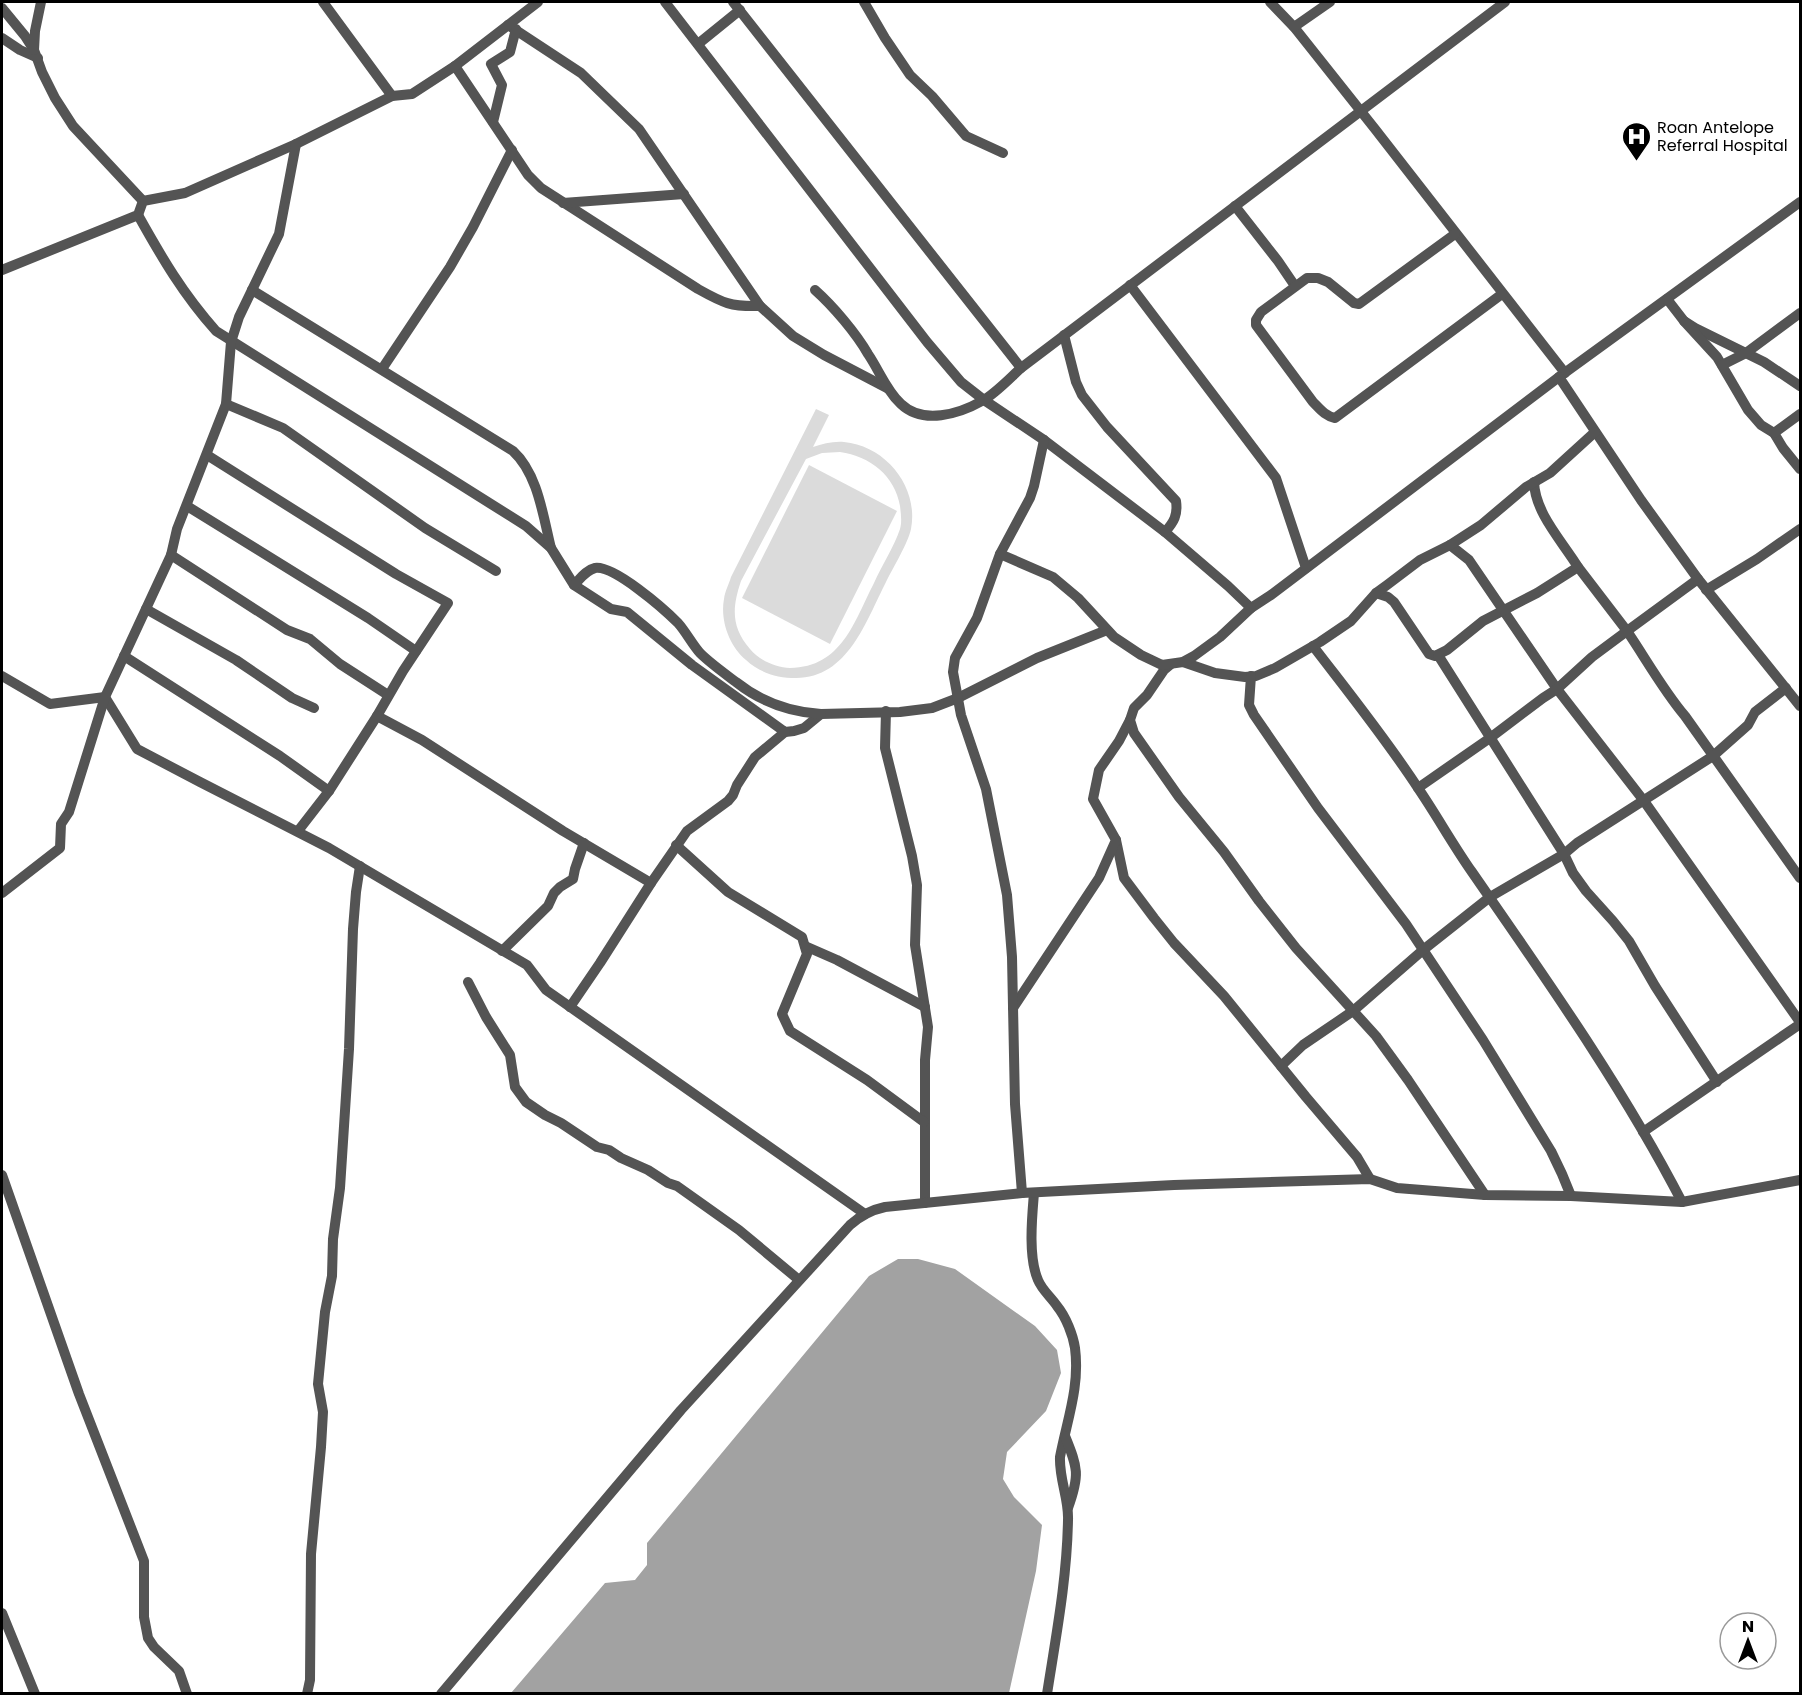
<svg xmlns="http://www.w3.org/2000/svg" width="1802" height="1695" font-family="Poppins,sans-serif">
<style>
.green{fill:#dbdbdb;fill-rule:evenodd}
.water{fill:#a2a2a2}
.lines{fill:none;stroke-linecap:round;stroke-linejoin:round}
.minor{stroke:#545454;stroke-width:10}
.labels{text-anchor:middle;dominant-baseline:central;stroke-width:4.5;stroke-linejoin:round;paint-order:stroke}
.poi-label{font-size:16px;fill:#000;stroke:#fff;text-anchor:start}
</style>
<rect width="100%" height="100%" fill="#fff"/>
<!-- green -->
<g class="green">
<path d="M816,409l13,6 -16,32c10,-3 20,-6 31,-5 42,4 75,45 67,87 -3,14 -18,39 -25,53 -20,39 -38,96 -90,96 -19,0 -36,-5 -50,-18 -17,-14 -26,-40 -22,-61 1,-8 5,-15 7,-22zM840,452c30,4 55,24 60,54 1,8 2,16 0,23 -6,18 -18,36 -26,54 -20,39 -32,84 -84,85 -14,0 -31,-8 -40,-19 -19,-22 -18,-41 -9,-68l65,-122 16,-6z"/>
<path d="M809,465l88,46 -67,133 -88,-46z"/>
</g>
<!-- water -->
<path class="water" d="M898,1259h20l37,10 80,57 22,24 4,23 -15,38 -39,41 -4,27 11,18 28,28 -6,46 -27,122h-498l94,-110 30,-3 12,-15v-22l222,-267z"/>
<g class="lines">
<!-- minor -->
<g class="minor">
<path d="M323,2l69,94"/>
<path d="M665,2l262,340 34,40 23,18 60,40 121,92 63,54 23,22 20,-13 288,-218 241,-175"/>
<path d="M733,2l288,366"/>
<path d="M864,2l21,36 25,37 22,21 34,40 37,17"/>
<path d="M1270,2l24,25 81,102 190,244"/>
<path d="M2,8l23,28 9,14 8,22 13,26 18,28 70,75"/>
<path d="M508,25l73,48 58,56 121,177 33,30 31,19 63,33"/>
<path d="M1294,27l36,-25"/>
<path d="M2,38l18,12 18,8"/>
<path d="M698,44l42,-34"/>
<path d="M34,50l1,-19 6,-29"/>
<path d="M455,66l73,109 13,13 157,101c25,14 33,18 62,17"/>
<path d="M493,122l9,-37 -11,-21 19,-12 6,-23"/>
<path d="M563,203l121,-9"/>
<path d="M1235,206l43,55 17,25"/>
<path d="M138,215c24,43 45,79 78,116l310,195 25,22 23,37 37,24 16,3 65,53 93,67 9,-1 10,-3 17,-14 79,-2 32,-4 26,-10 79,-40 70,-28"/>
<path d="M1455,234l-96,70 -5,-1 -26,-21 -10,-4h-11l-46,34 -5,8v5l57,77c7,7 12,14 22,16l167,-124"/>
<path d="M2,270l136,-55 5,-14 42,-8 111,-49 96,-48 20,-2 43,-28 83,-64"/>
<path d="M1130,285l146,193 30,90"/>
<path d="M252,290l261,161c25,23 30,65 38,97"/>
<path d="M815,290c18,16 41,43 53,64 11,16 18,36 33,50 22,21 58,10 81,-3 13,-7 28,-23 39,-33l484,-366"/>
<path d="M1667,299l17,22 11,7 69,34 36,24"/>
<path d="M1684,321l33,36 31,53 13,15 13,8 9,15 17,21"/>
<path d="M1064,335l12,47 6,13 25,32 69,74c2,14 -2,21 -11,31"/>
<path d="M1722,365l24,-12 54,-40"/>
<path d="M382,369l68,-102 23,-40 39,-77"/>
<path d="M1559,377l82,123 57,79 102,127"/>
<path d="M226,404l57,24 142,100 71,43"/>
<path d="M1774,433l26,-19"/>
<path d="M207,455l189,119 52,29 -45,68 -26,45 45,24 141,91 88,52 36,-52 41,-30 5,-6 4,-10 18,-28 30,-25"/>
<path d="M1534,482c1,31 28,59 44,85"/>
<path d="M187,506l181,112 48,33"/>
<path d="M1450,545l19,15 88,129 87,112 156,221"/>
<path d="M1000,554l30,-56 4,-12 10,-46"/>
<path d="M171,555l116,75 23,9 30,25 48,31"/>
<path d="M574,585c6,-6 12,-15 21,-17 19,-3 69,41 83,55 8,9 14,21 22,30 10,10 24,20 36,29 24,19 54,30 85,32"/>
<path d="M1706,590l51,-31 43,-30"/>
<path d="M1376,593l12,4 6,5 35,52 6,2 12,-6 36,-29 54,-28 41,-26 49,64 71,-52"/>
<path d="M146,609l90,51 56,38 22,10"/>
<path d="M1313,646c36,47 73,93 105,142 19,28 35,57 54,84 74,107 150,214 210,330"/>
<path d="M1438,655l126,199 9,19 13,18 27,30 16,20 26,45 62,96"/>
<path d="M124,656l156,100 49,35"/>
<path d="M1183,662l32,11 30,4 11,-1 19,-8 45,-26 31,-21 25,-28 11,-8 33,-25 30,-15 31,-20 45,-38 24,-14 45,-41"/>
<path d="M1170,665l-6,5 -17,25 -13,13 -4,12 4,13 45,64 45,55 35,49 37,47 80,88 32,44 77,115"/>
<path d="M2,676l48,28 55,-7 32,52 63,33 129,66 198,117 19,25 319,224"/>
<path d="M1251,676l-2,29 5,10 64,93 88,116 77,116 68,111 11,23 9,22"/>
<path d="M886,711l-1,37 27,108 5,29 -2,60 13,82 -3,33v143"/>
<path d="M1418,788l72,-50 53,-40 14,-9 35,-32 35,-26c19,28 36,59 58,85l115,162"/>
<path d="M298,831l31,-40 48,-75"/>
<path d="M1116,840l8,38 30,40 20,25 50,53 82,101 51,60 13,22"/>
<path d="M676,845l52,47 74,45 5,17 -25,60 8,17 77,49 57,42"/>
<path d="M2,893l58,-45 1,-24 8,-12 36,-115 66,-142 6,-26 49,-125 5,-62 8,-25 40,-83 17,-90"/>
<path d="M805,946l32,14 88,47"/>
<path d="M502,951l46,-45 6,-13 6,-6 13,-8 2,-10 9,-26"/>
<path d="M468,982l18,35 24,38 5,32 11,15 19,13 16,8 36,24 12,3 12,8 27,12 20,13 9,3 62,44 60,50"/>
<path d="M570,1007l30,-44 51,-80"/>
<path d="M1013,1008l86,-130 17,-38 -23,-41 6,-29 20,-29 11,-21"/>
<path d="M1281,1066l22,-21 50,-34 70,-61 67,-53 74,-43 13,-11 136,-87 35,-31 7,-13 31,-24"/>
<path d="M1643,1132l157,-108"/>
<path d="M2,1175l77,219 65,167v56l4,21 6,9 25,24 8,23"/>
<path d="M1022,1193l-7,-89 -3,-147 -5,-62 -21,-106 -25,-74 -8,-43 2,-14 22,-40 23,-64 53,23 25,21 36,39 27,18 21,10 21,-3 11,-6 26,-19 31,-29"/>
<path d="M1034,1193c-2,24 -6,64 4,87 4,10 13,17 19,26 9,11 16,29 18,42 5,39 -8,72 -15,109 -1,22 9,42 8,63 -1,59 -12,116 -21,174"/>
<path d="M1065,1436c13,32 15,39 3,72"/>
<path d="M2,1613l33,81"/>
<path d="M307,1694l3,-14 1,-126 10,-107 2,-35 -5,-28 7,-72 7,-36 1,-37 7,-51 9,-139 4,-120 3,-37 4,-26"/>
<path d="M441,1694l240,-284 169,-185c11,-10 21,-15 35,-18l137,-14 152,-8 196,-6 27,9 88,7 86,1 111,6 118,-22"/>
</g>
</g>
<!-- icons -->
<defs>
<symbol id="hospital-pin" viewBox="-11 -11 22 30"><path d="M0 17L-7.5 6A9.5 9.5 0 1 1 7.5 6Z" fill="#000" stroke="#fff"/><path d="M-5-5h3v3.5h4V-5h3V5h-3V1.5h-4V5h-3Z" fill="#fff"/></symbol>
</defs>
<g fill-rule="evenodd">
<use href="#hospital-pin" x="1620" y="120" width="33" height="45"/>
</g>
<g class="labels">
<!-- poi labels -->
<g class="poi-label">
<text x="1657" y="127">Roan Antelope<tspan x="1657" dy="18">Referral Hospital</tspan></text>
</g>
</g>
<!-- border -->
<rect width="1802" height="1695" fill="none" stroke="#000000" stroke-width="6"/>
<!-- north arrow -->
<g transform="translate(1748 1641)"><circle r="28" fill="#ffffff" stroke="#999999" stroke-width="1.5"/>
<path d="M0-4.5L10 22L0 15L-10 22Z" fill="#000000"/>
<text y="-9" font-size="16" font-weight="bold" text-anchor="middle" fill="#000000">N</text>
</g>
</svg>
